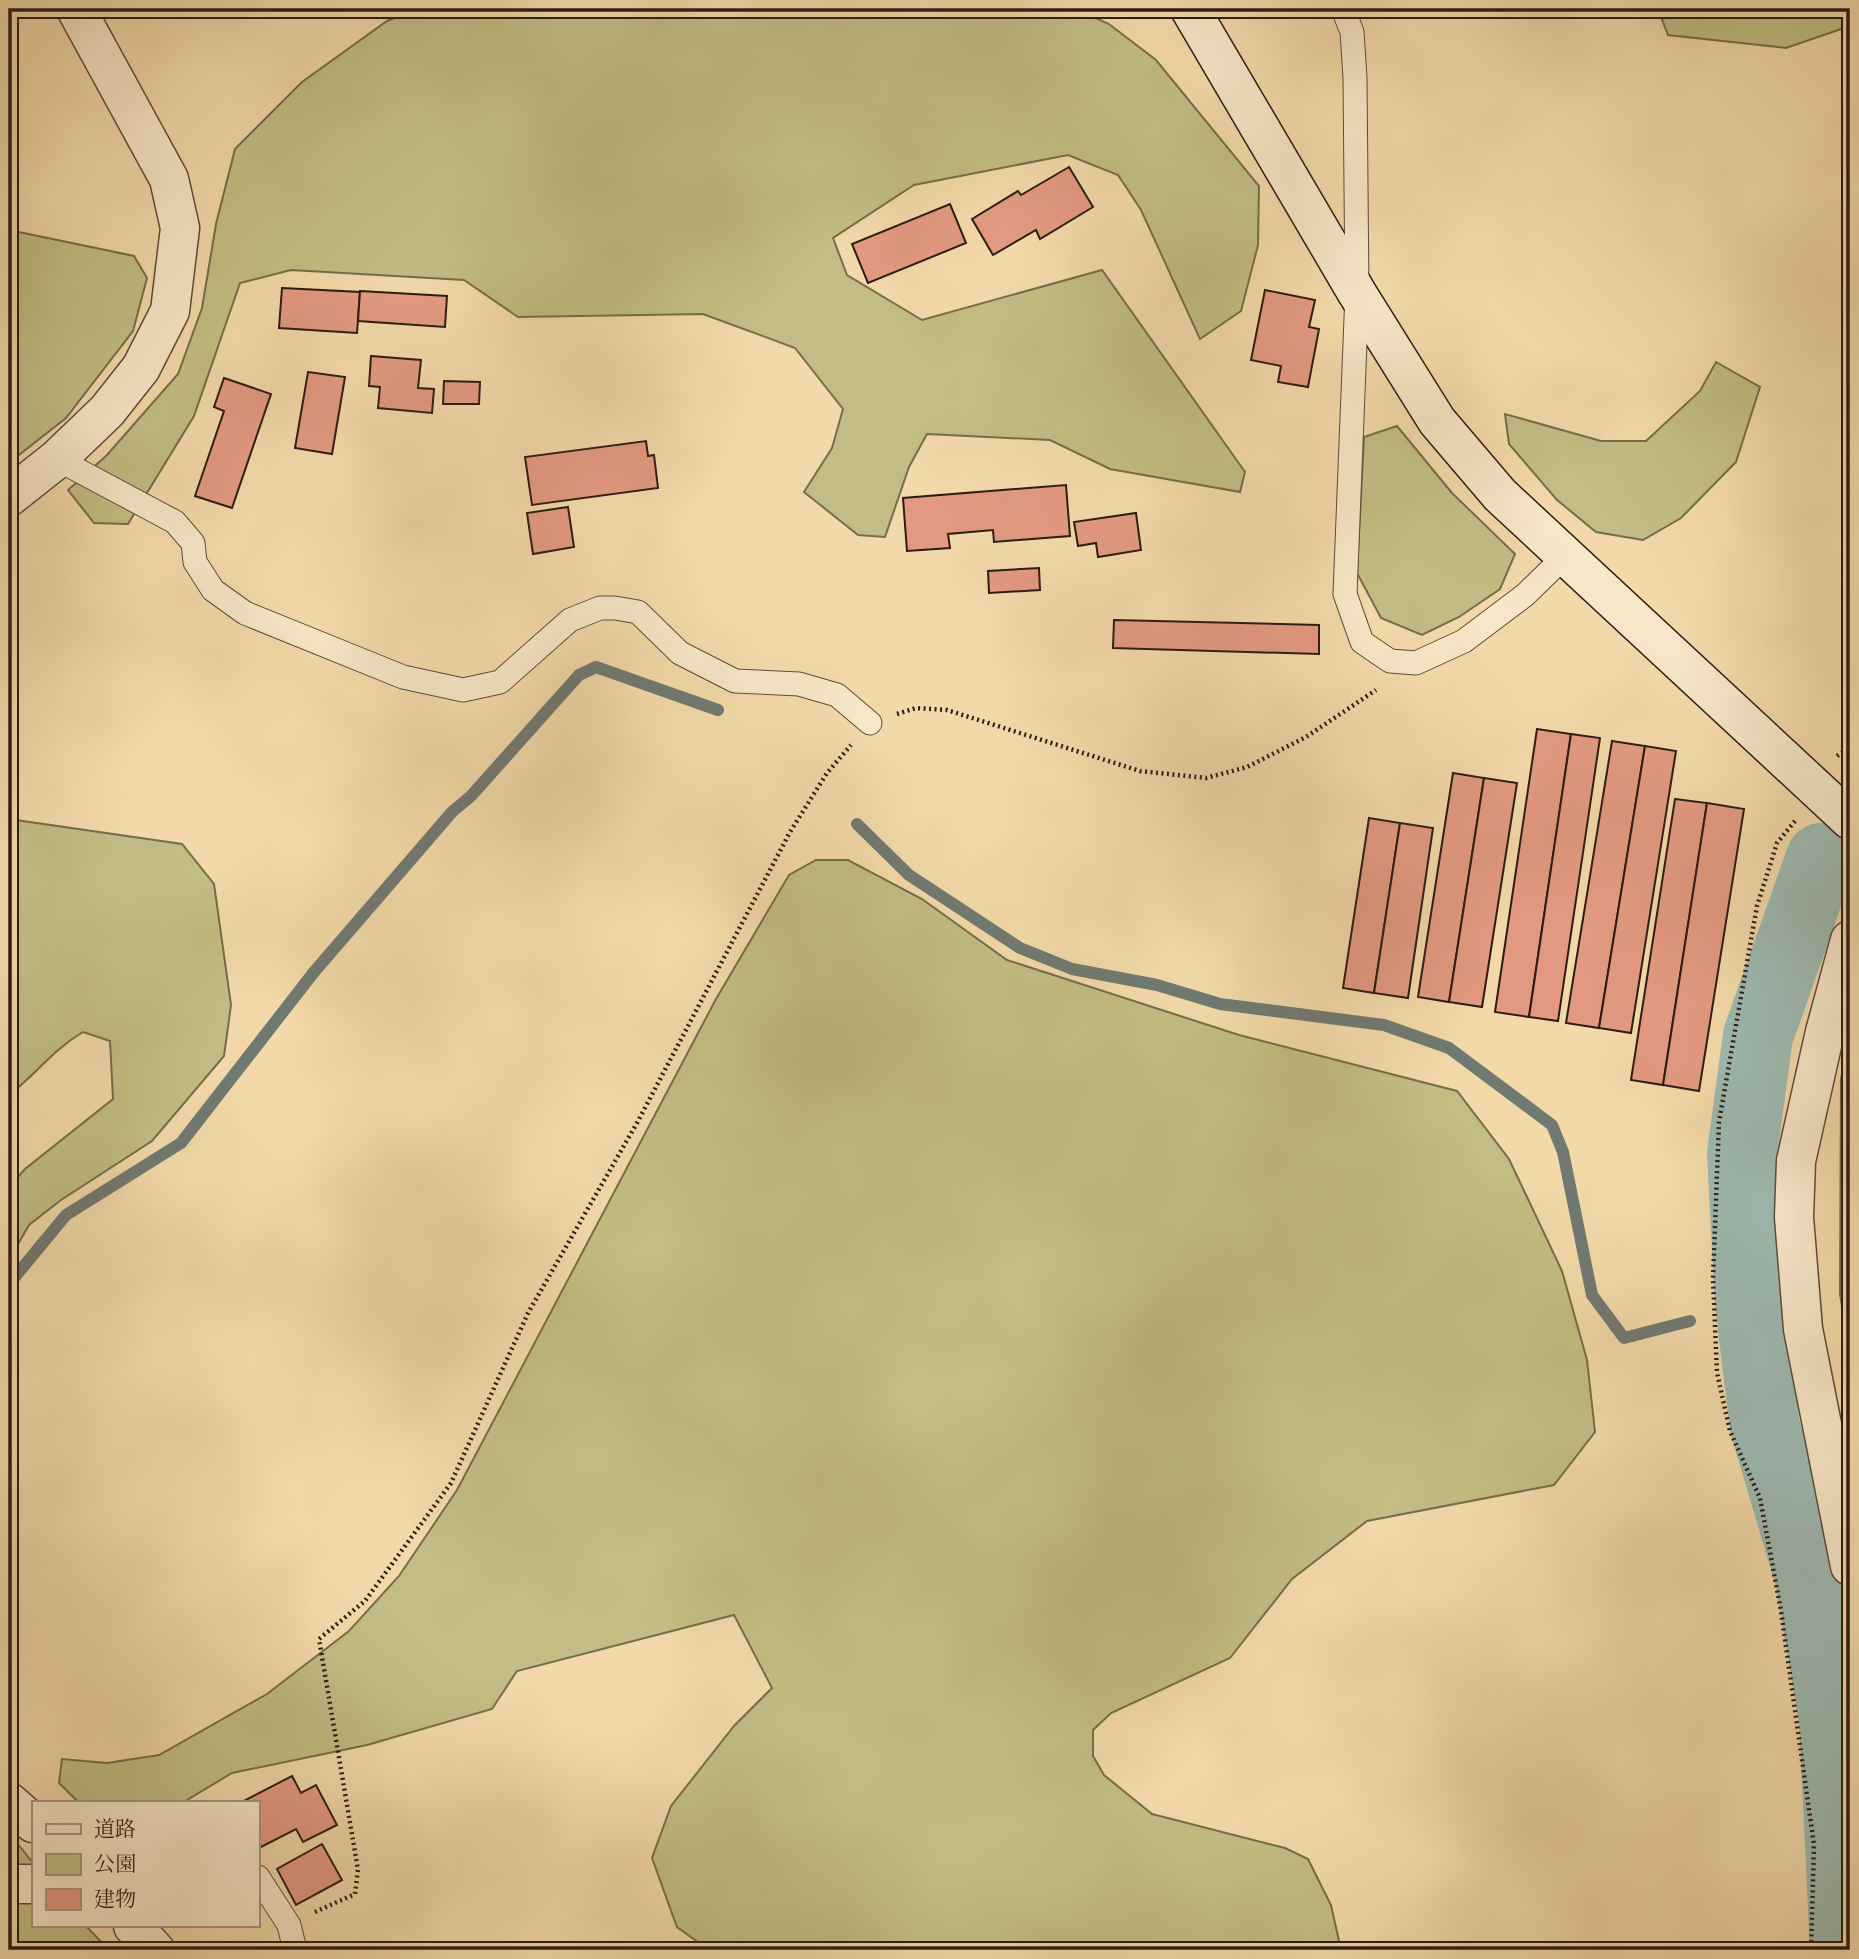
<svg xmlns="http://www.w3.org/2000/svg" width="1859" height="1959" font-family="'Libre Bodoni','Noto Serif JP',serif">
<style>
.green{fill:#c2bd84;stroke:#776c4c;stroke-width:2}
.lines{fill:none;stroke-linecap:round;stroke-linejoin:round}
.stream{stroke:#707a72;stroke-width:12}
.river{stroke:#9db9b0;stroke-width:70}
.building{fill:#e39981;stroke:#2c1c15;stroke-width:2}
.lane-casing{stroke:#5e4b3a;stroke-width:25}
.street-casing{stroke:#5e4b3a;stroke-width:41}
.secondary-casing{stroke:#2c1c15;stroke-width:41}
.path{stroke:#2c1c15;stroke-width:4.5;stroke-dasharray:2 3.5;stroke-linecap:butt}
.lane{stroke:#f7e6c7;stroke-width:23}
.street{stroke:#f7e6c7;stroke-width:38}
.secondary{stroke:#f7e6c7;stroke-width:38}
</style>
<rect width="100%" height="100%" fill="#f3d9a9"/>
<filter id="stains"><feTurbulence type="fractalNoise" baseFrequency=".00286" numOctaves="4"/><feColorMatrix values="0 0 0 0 .2 0 0 0 0 .09 0 0 0 0 .02 0 0 0 .5 -.17"/></filter>
<radialGradient id="worn" r=".72"><stop offset=".6" stop-color="#630" stop-opacity="0"/><stop offset="1" stop-color="#630" stop-opacity=".3"/></radialGradient>
<!-- green -->
<g class="green">
<path d="M417,9h659l33,15 47,36 103,126 -1,59 -17,66 -41,28 -59,-129 -23,-35 -50,-20 -154,30 -81,53 14,37 75,45 180,-50 143,202 -5,20 -130,-23 -60,-29 -123,-6 -18,33 -24,70 -27,-2 -54,-43 28,-44 11,-39 -48,-61 -92,-34 -185,3 -54,-37 -173,-10 -51,13 -46,133 -66,108 -34,-1 -26,-33 39,-35 71,-81 24,-66 14,-84 19,-75 67,-67 85,-61z"/>
<path d="M1658,9h192v17l-64,22 -118,-13z"/>
<path d="M9,230l125,26 13,22 -14,53 -67,87 -51,40 -6,1z"/>
<path d="M1716,362l44,25 -24,75 -55,56 -38,22 -47,-8 -39,-32 -48,-56 -4,-30 96,27h45l54,-50z"/>
<path d="M1397,426l55,67 63,61 -15,35 -41,28 -37,18 -41,-17 -24,-45 7,-136z"/>
<path d="M9,816l7,4 166,24 32,40 17,121 -7,51 -72,85 -91,59 -32,25 -20,35v-73l16,-18 88,-70 -3,-58 -27,-9c-31,18 -46,42 -74,63z"/>
<path d="M816,860h32l74,39 85,61 232,75 218,56 52,68 53,112 25,89 8,72 -41,53 -187,36 -75,58 -62,79 -119,55 -18,17v26l11,19 48,39 133,34 23,11 23,46 10,45h-632l-32,-23 -25,-69 19,-52 63,-80 38,-38 -38,-73 -217,56 -25,38 -125,36 -135,28 -50,30h-103l-20,-20 3,-24 45,4 52,-8 108,-61 82,-63 50,-55 58,-86 259,-491 73,-124z"/>
<path d="M1850,1035v321l-10,-62 1,-215z"/>
<path d="M9,1833l24,30v63h53l23,24h-100z"/>
</g>
<g class="lines">
<!-- stream -->
<g class="stream">
<path d="M857,824l52,51 111,73 52,21 85,16 63,19 164,21 65,23 103,77 11,27 29,143 32,43 66,-17"/>
<path d="M9,1284l57,-69 115,-72 133,-171 138,-160 19,-16 108,-121 17,-8 122,43"/>
</g>
<!-- river -->
<path class="river" d="M1821,858l-63,178 -16,118 8,151 15,122 45,151 24,142 11,230"/>
</g>
<!-- building -->
<g class="building">
<path d="M1069,167l24,40 -53,32 -4,-9 -43,25 -21,-36 46,-28 3,4z"/>
<path d="M950,204l16,39 -98,40 -16,-39z"/>
<path d="M282,288l78,4 -3,41 -78,-5z"/>
<path d="M1265,290l50,10 -6,27 10,2 -11,58 -30,-5 3,-16 -30,-6z"/>
<path d="M360,291l87,5 -2,31 -87,-6z"/>
<path d="M371,356l50,4 -3,28 16,1 -2,24 -54,-5 2,-21 -11,-1z"/>
<path d="M308,372l37,5 -13,77 -37,-6z"/>
<path d="M224,378l47,16 -39,114 -37,-12 29,-85 -10,-4z"/>
<path d="M444,381l36,1 -1,22h-36z"/>
<path d="M646,441l2,15 6,-1 4,33 -126,17 -7,-48z"/>
<path d="M1066,485l4,51 -76,6 -1,-12 -45,4 2,14 -43,3 -4,-53z"/>
<path d="M568,507l6,40 -41,7 -6,-41z"/>
<path d="M1136,513l5,37 -43,7 -2,-14 -18,3 -4,-24z"/>
<path d="M1039,568l1,22 -51,3 -1,-22z"/>
<path d="M1114,620l205,5v29l-206,-6z"/>
<path d="M1537,729l34,5 -42,283 -34,-5z"/>
<path d="M1571,734l29,4 -42,283 -29,-4z"/>
<path d="M1612,741l33,5 -46,282 -33,-5z"/>
<path d="M1645,746l31,5 -45,282 -32,-5z"/>
<path d="M1453,773l31,5 -35,224 -31,-5z"/>
<path d="M1484,778l33,5 -35,224 -33,-5z"/>
<path d="M1675,799l32,4 -44,282 -32,-5z"/>
<path d="M1707,803l37,6 -45,282 -36,-6z"/>
<path d="M1369,818l31,5 -26,170 -31,-5z"/>
<path d="M1400,823l33,5 -25,170 -34,-5z"/>
<path d="M292,1776l9,17 15,-8 21,40 -34,17 -7,-13 -39,20v-46h-17z"/>
<path d="M322,1844l20,36 -46,25 -19,-36z"/>
</g>
<g class="lines">
<defs>
<g id="lane">
<path d="M1343,9l9,23 3,46 2,215 -12,301 17,48 28,19 26,2 48,-22 61,-46 41,-40"/>
<path d="M57,459l118,63 18,21 2,19 18,28 32,23 158,64 60,13 37,-8 70,-62 30,-12h15l23,4 42,41 55,28 64,3 38,11 33,28"/>
<path d="M258,1877l31,48 6,25"/>
</g>
<g id="street">
<path d="M9,497l48,-38 50,-48 34,-43 29,-57 10,-83 -11,-49 -93,-170"/>
<path d="M1850,940l-25,92 -29,129 -2,56 9,112 47,237"/>
<path d="M9,1802l24,21"/>
<path d="M9,1884h24"/>
<path d="M133,1926l22,24"/>
</g>
<path id="secondary" d="M1190,9l167,284 80,128 63,74 350,325"/>
</defs>
<!-- lane casing -->
<use href="#lane" class="lane-casing"/>
<!-- street casing -->
<use href="#street" class="street-casing"/>
<!-- secondary casing -->
<use href="#secondary" class="secondary-casing"/>
<!-- path -->
<g class="path">
<path d="M897,714l19,-6 31,2 193,61 66,7 41,-11 59,-30 70,-47"/>
<path d="M1837,756l13,-9"/>
<path d="M1795,821l-18,22 -20,63 -38,216 -6,157 4,94 13,58 30,67 21,113 33,234 -3,105"/>
<path d="M315,1912l40,-18 3,-24 -39,-231 46,-38 86,-118 77,-170 109,-190 153,-291 37,-59 24,-28"/>
</g>
<!-- lane -->
<use href="#lane" class="lane"/>
<!-- street -->
<use href="#street" class="street"/>
<!-- secondary -->
<use href="#secondary" class="secondary"/>
</g>
<!-- margin -->
<rect width="1859" height="1959" fill="none" stroke="#f3d9a9" stroke-width="35"/>
<rect x="10" y="10" width="1838" height="1938" fill="none" stroke="#2c1c15" stroke-width="3.5"/>
<rect x="18" y="18" width="1824" height="1924" fill="none" stroke="#2c1c15" stroke-width="2"/>
<!-- legend -->
<rect x="32" y="1801" width="228" height="126" fill="#f7e6c7" stroke="#a69580" stroke-width="2"/>
<rect x="46" y="1824" width="35" height="10" fill="#f7e6c7" stroke="#a69580" stroke-width="2"/>
<text x="94" y="1836" font-size="21" fill="#2c1c15">道路</text>
<rect x="46" y="1854" width="35" height="21" fill="#c2bd84" stroke="#a69580" stroke-width="2"/>
<text x="94" y="1871" font-size="21" fill="#2c1c15">公園</text>
<rect x="46" y="1889" width="35" height="21" fill="#e39981" stroke="#a69580" stroke-width="2"/>
<text x="94" y="1906" font-size="21" fill="#2c1c15">建物</text>
<rect width="100%" height="100%" filter="url(#stains)"/>
<rect width="100%" height="100%" fill="url(#worn)"/>
</svg>
